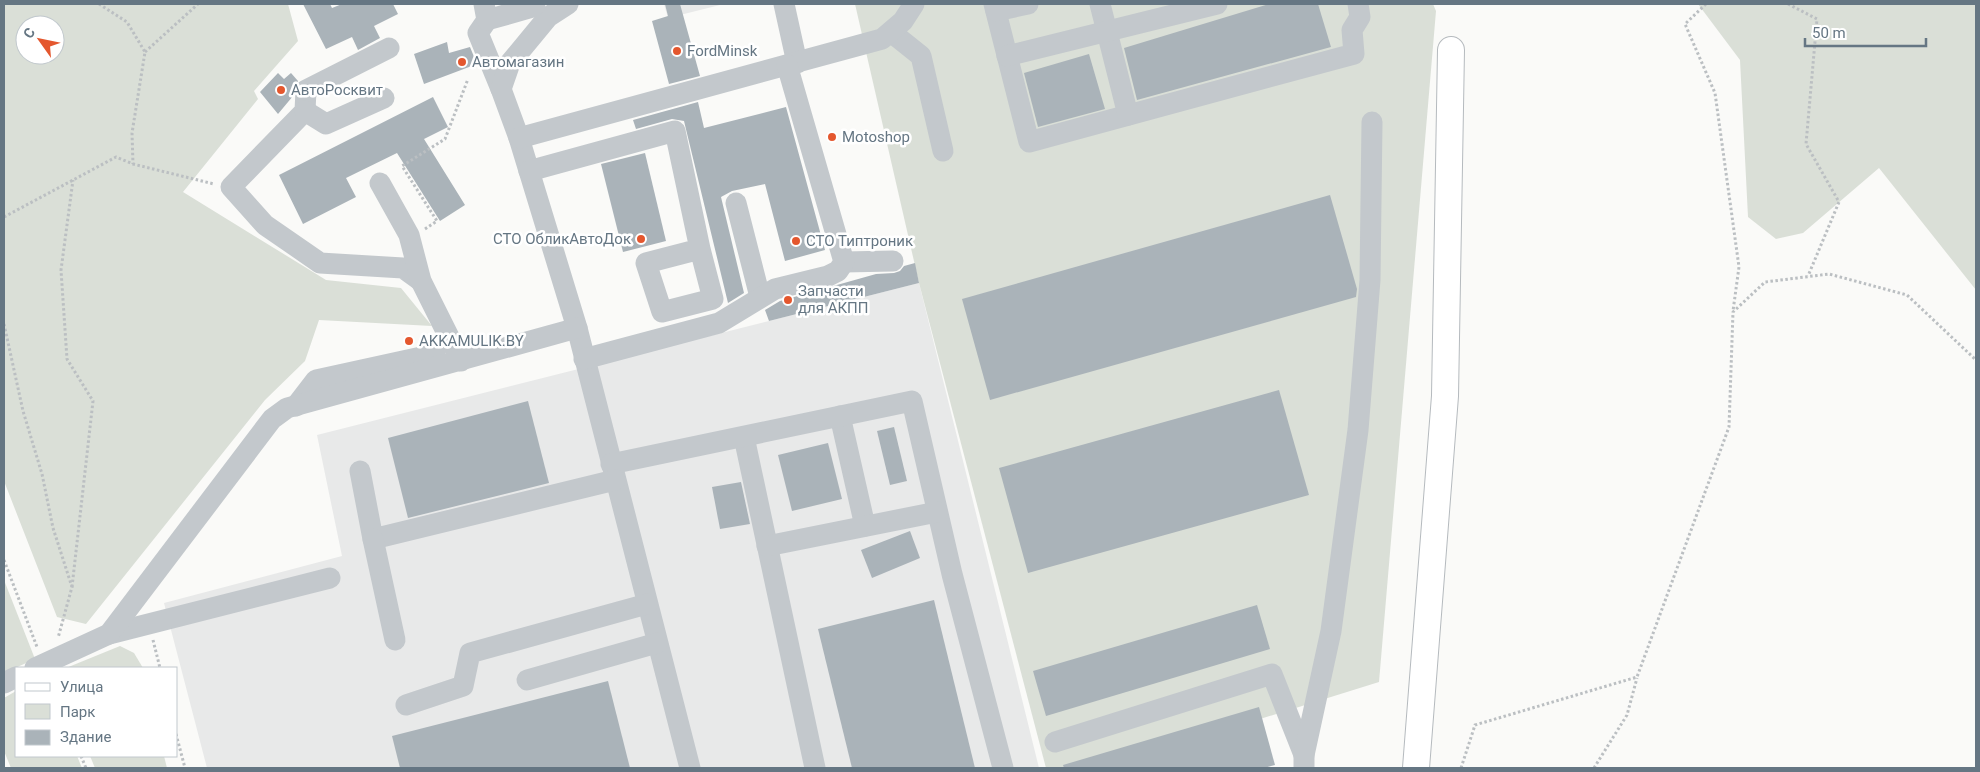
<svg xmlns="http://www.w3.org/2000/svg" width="1980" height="772" font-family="Roboto,sans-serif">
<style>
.built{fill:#e8e9e9}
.green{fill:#dadfd7;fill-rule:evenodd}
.building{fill:#aab3b9}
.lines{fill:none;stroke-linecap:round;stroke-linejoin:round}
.major-casing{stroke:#b5babe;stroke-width:28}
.path{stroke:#bbbfc2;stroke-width:3;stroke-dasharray:2.5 2.5;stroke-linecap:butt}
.minor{stroke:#c3c8cc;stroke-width:21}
.major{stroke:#fff;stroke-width:26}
.poi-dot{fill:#e4572e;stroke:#fff;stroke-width:2}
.labels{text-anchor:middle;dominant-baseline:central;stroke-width:5;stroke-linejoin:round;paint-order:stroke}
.poi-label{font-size:15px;fill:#657683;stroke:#fff;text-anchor:start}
</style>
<rect width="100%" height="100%" fill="#fafaf8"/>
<!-- built -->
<g class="built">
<path d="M664,4h60l-56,14z"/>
<path d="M919,283l120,485h-832l-43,-165 178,-47 -25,-121z"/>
</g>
<!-- green -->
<g class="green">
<path d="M4,4h284l10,37 -44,50 4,8 -75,93 143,88 75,8 31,38 -113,-6 -14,41 -40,39 -179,224 -29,-7 -53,-136zM25,25h30v30h-30z"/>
<path d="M855,4h578l3,7 -57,671 -276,86h-57l-127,-485z"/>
<path d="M1698,4h278v286l-97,-122 -76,65 -27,6 -28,-22 -8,-157z"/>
<path d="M4,580l31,79 -31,14z"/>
<path d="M120,646l14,7 9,15h-77z"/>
<path d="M16,691v65h61l5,12h-71l-7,-17v-53z"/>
<path d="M90,756h74l3,12h-72z"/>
</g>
<!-- building -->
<g class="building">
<path d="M303,4h27l2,4 10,-4h51l5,10 -24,12 6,12 -22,12 -6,-13 -26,12z"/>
<path d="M665,4h15l20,72 -31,8 -17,-63 16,-5z"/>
<path d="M1269,4h49l13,43 -194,53 -13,-52z"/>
<path d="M447,42l2,11 21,-6 7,17 -53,20 -10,-30z"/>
<path d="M1089,54l16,55 -67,18 -14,-54z"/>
<path d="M278,73l6,6 7,-6 7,8 -5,15 -15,18 -18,-22z"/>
<path d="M433,97l15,30 -24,12 41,66 -25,16 -43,-68 -51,25 10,19 -53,27 -24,-49z"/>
<path d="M698,102l6,26 82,-21 39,143 -40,11 -20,-77 -33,7 -11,6 23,96 -16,10 -44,-182 -12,-2 -36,10 -3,-9z"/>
<path d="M645,153l21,88 -43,11 -22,-88z"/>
<path d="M1330,195l27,94 -1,8 -366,103 -28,-101z"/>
<path d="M915,263l4,20 -150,38 -4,-11 15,-9 96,-27 18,-1 6,-2 4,-5z"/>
<path d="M1279,390l30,105 -281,78 -29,-105z"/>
<path d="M528,401l21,82 -141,35 -20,-80z"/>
<path d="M894,427l13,54 -17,4 -13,-54z"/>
<path d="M828,443l14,56 -50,12 -14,-56z"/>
<path d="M741,482l9,42 -30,5 -8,-42z"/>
<path d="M910,531l10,27 -48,20 -11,-28z"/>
<path d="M934,600l41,168h-123l-34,-139z"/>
<path d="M1257,605l13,44 -224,67 -13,-45z"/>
<path d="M608,681l22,87h-230l-8,-32z"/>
<path d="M1259,707l16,58 -11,3h-200l-1,-3z"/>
</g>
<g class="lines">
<defs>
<path id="major" d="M1416,768l29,-372 6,-346"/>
</defs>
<!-- major casing -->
<use href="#major" class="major-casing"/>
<!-- path -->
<g class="path">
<path d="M99,4l28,18 18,30 -13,81 1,31"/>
<path d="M1706,4l-21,20 30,69 24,174 -6,44"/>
<path d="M1788,4l29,15 -11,125 33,58 -31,74"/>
<path d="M145,52l53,-48"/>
<path d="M4,217l112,-60 17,7 81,20"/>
<path d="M425,229l12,-8 -35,-55 43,-27 23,-60"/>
<path d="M4,324l19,87 19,63 11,54 19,59 -14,51"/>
<path d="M4,560l33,87"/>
<path d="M72,587l21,-186 -26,-42 -6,-89 12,-90"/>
<path d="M153,640l7,28"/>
<path d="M176,734l9,34"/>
<path d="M81,756l5,12"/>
<path d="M1461,768l14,-43 162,-48 92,-250 4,-115 32,-30 64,-8 78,21 69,65"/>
<path d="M1594,768l33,-53 10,-37"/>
</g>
<!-- minor -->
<g class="minor">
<path d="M484,4l3,16 -9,13 23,56"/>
<path d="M568,4l-20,13 -38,46 -9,26 18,49 58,190 113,440"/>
<path d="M784,4l13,59"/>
<path d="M994,4l35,138 325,-88 -2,-24 8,-13 -2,-13"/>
<path d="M1100,4l28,111"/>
<path d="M996,11l32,-7"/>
<path d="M487,20l46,-13 2,-3"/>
<path d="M891,32l30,24 22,95"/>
<path d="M389,48l-83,42 -1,21 -74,76 34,38 55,38 83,5 18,13"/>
<path d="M1007,56l210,-52"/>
<path d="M305,111l21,13 58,-26"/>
<path d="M519,138l363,-99 21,-18 11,-17"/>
<path d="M529,171l146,-40 25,118 -54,14 16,49 51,-13 -13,-50"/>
<path d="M380,183l29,52 12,46 40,80"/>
<path d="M736,203l24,94"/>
<path d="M844,262l49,-1"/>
<path d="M584,359l135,-36 56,-34 53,-13 10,-5 6,-9 -57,-197"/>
<path d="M296,406l20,-26 119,-26"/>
<path d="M840,416l25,110"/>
<path d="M744,437l71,331"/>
<path d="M611,464l301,-63 40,173 51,194"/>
<path d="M360,471l13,68 242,-59"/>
<path d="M373,539l22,101"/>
<path d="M767,546l170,-34"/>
<path d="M109,634l221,-56"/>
<path d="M35,668l74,-34 163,-215 15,-11 290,-80"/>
<path d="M527,680l130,-37"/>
<path d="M4,683l12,-6"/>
<path d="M406,705l57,-19 7,-33 177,-49"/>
<path d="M1055,742l217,-68 32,81"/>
<path d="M1304,768v-13l27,-124 27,-201 12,-150 2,-158"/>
</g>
<!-- major -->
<use href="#major" class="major"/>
</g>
<!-- markers -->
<g class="poi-dot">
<circle cx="677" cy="51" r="5"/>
<circle cx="462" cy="62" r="5"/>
<circle cx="281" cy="90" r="5"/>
<circle cx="832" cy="137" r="5"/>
<circle cx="641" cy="239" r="5"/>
<circle cx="796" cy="241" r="5"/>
<circle cx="788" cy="300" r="5"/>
<circle cx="409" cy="341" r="5"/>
</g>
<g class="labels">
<!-- poi labels -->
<g class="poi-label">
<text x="687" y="51">FordMinsk</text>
<text x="472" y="62">Автомагазин</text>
<text x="291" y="90">АвтоРосквит</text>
<text x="842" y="137">Motoshop</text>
<text x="631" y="239" text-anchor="end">СТО ОбликАвтоДок</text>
<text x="806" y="241">СТО Типтроник</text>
<text x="798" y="291">Запчасти<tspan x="798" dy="17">для АКПП</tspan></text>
<text x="419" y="341">AKKAMULIK.BY</text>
</g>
</g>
<!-- border -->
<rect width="1980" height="772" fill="none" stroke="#657683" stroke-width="10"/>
<!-- legend -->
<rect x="15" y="667" width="162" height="90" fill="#ffffff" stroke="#c1c8cd"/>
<rect x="25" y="683" width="25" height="8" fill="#ffffff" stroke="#c1c8cd"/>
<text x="60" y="692" font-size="15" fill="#657683">Улица</text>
<rect x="25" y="704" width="25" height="15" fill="#dadfd7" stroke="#c1c8cd"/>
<text x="60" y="717" font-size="15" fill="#657683">Парк</text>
<rect x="25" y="730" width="25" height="15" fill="#aab3b9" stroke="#c1c8cd"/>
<text x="60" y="742" font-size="15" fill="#657683">Здание</text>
<!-- north arrow -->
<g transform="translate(40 40) rotate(303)"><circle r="24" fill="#ffffff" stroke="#c1c8cd"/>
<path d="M0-4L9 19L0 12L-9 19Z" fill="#e4572e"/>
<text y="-8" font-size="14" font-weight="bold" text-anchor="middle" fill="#657683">С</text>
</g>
<!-- scale -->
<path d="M1805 38v8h121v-8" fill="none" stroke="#657683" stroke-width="2.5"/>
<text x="1812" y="38" font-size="15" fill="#657683" stroke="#ffffff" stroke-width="4" paint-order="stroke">50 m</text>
</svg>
